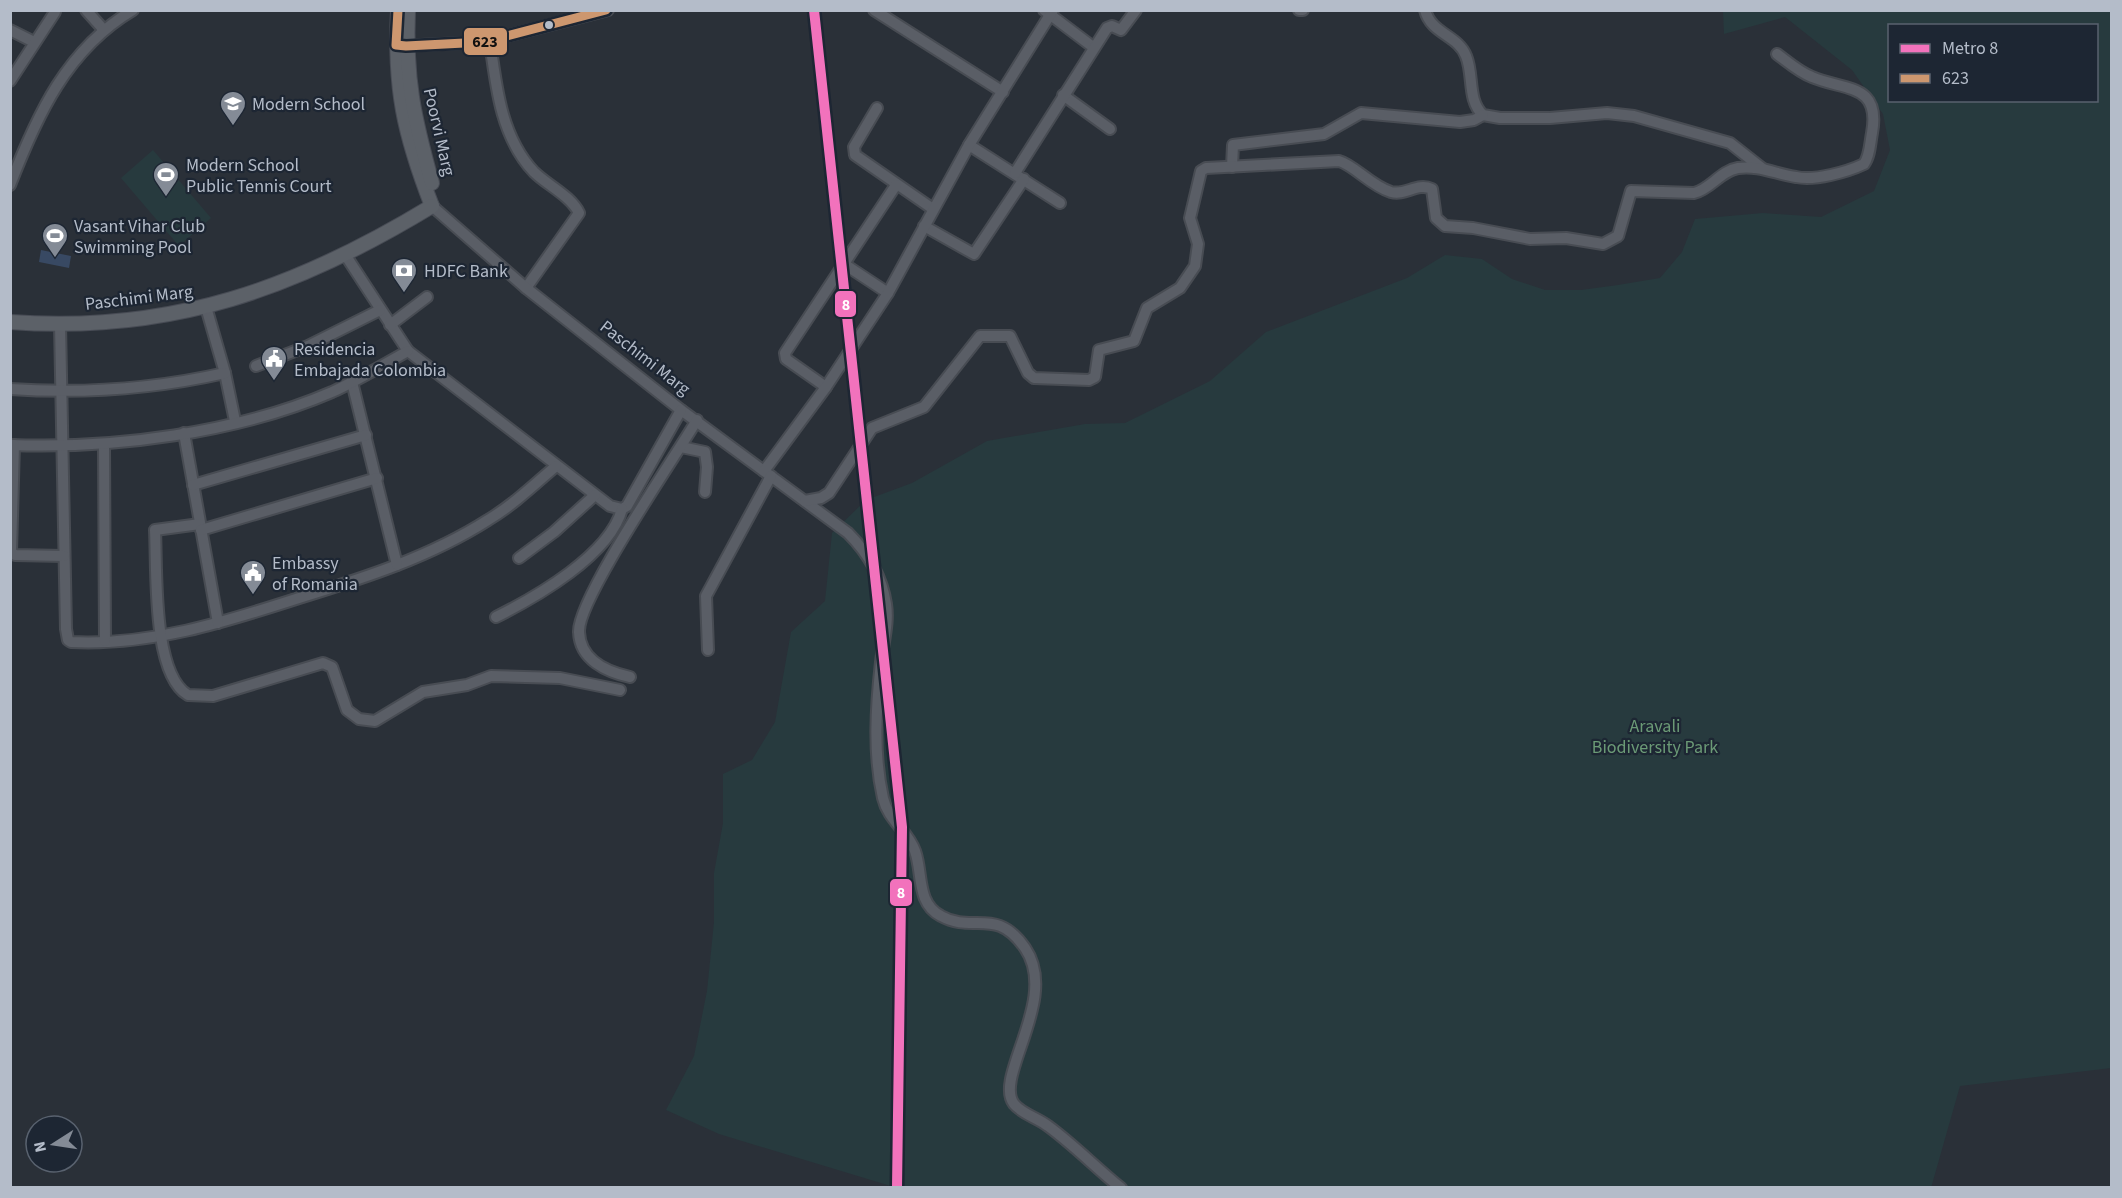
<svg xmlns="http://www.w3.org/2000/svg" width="2122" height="1198" font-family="'Source Sans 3',sans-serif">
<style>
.green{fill:#273a3e;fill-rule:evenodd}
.water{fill:#384963}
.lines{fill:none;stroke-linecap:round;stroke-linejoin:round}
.minor-casing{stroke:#484c53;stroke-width:14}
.major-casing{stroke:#484c55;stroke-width:16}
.minor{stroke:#5a5e66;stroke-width:10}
.major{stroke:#5c6168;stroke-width:14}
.bus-1-casing{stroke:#1d2633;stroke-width:14}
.bus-1{stroke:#cd976f;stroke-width:9}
.metro-1-casing{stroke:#1d2633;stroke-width:15}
.metro-1{stroke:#f272bc;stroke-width:10}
.bus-dot{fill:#b4bcc9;stroke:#1d2633;stroke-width:2}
.labels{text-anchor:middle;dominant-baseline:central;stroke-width:4.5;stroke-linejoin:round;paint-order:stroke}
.poi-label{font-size:18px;fill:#b4bcc9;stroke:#1d2633;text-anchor:start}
.street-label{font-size:18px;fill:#b4bcc9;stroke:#1d2633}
.park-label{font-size:18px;fill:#6b9a76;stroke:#1d2633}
.line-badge{stroke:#1d2633;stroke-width:2}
.badge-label{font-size:16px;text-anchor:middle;font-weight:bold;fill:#fff}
.pale-badge-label{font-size:16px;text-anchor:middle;font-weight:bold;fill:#111}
</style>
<rect width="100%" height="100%" fill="#2a3038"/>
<!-- green -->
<g class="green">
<path d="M1723,11h388v1057l-151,18 -29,102 -1037,-1 -175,-53 -53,-24 28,-54 13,-65 7,-69v-49l9,-50v-49l29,-14 23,-38 16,-90 34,-31 7,-68 34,-33 46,-17 75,-42 98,-17 40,-1 85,-42 56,-49 141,-54 38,-23 37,4 30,20 33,11h36l37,-5 42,-7 22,-26 13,-33 68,-6 58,4 53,-26 16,-41 -7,-36 -31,-44 -67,-53 -61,17zM1890,26h206v74h-206z"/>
<path d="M153,150l58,68 -32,28 -58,-68z"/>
</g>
<!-- water -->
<path class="water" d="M41,250l30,6 -2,12 -30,-6z"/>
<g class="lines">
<defs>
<g id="minor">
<path d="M86,10l17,19"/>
<path d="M874,10l129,82"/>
<path d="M1044,10l49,37"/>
<path d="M1299,10h4"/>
<path d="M1425,10c6,24 33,25 41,46 8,19 1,44 17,59l17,3h50l57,-5 27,3 96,27 33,26"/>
<path d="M10,30l24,12"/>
<path d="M490,41c6,46 11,96 44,131 13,13 37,24 45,41l-53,75"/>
<path d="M400,46l84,-4 124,-32"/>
<path d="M10,81l45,-69"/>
<path d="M1063,95l47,34"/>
<path d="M877,108l-23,39 1,8 78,54"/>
<path d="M969,145l91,58"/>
<path d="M1232,167l1,-22 91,-11 37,-21 99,9 14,-2 9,-5"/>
<path d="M1015,173l92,-145 5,-2 9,4 15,-20"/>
<path d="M10,185c27,-70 57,-136 123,-175"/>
<path d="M432,206l94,82 155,122 167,123c19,19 34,44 38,71 3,19 -3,39 -5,58 -5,45 -8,92 2,136 5,22 25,33 32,53 8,22 1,52 26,65 32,18 55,-10 84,32 35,51 -32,129 -11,156 8,10 24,14 34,22 26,19 48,42 73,62"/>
<path d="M924,226l50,28 50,-75"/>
<path d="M346,256l62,95 202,155 12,3 5,-3 54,-96"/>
<path d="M844,264l44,29"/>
<path d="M206,307l19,66 10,48"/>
<path d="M60,324l6,305 2,11 3,2c79,4 154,-20 228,-44 65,-20 131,-41 189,-78 25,-15 46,-35 68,-54"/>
<path d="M390,325l37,-28"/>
<path d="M256,366l52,-20 72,-36"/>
<path d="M352,382l45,183"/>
<path d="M826,387l-40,-28 -1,-6 111,-168"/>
<path d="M10,389c73,5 144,0 215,-16"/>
<path d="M184,433l34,190"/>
<path d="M104,444l1,197"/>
<path d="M10,445c104,4 227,-12 322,-53 26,-12 51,-27 76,-41"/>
<path d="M14,445l-3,107 4,3 49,1"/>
<path d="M681,447l24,5 2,15 -2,25"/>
<path d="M764,471l62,-84 62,-94 81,-148 84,-135"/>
<path d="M193,485l173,-50"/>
<path d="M805,501l16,-3 8,-5 43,-65 52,-21 56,-71h30l18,37 6,5 55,2 6,-3 4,-27 35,-9 13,-33 33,-20 15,-22 3,-22 -8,-26 11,-47 5,-3 133,-7c15,4 32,25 52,31 15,4 26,-10 41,-3l4,29 9,8 28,2 57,11 36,-1 37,6 15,-8 13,-45 63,2c17,-4 26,-22 44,-25 20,-3 38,6 58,9 19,4 51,-5 68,-13 6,-8 6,-21 8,-31 9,-50 -27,-42 -60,-56 -13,-5 -24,-15 -35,-23"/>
<path d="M200,524l-45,6c2,40 -3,144 33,165l25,1 110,-33 9,4 15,43 12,9 16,2 48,-29 44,-7 24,-9 69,2 60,12"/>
<path d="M201,530l176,-52"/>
<path d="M519,558l35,-26 41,-37"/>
<path d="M496,617c40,-20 114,-62 126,-108"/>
<path d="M708,650l-2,-54 65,-120"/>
<path d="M630,677c-23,-5 -50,-17 -51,-45 -2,-32 96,-175 118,-212"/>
</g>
<g id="major">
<path d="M398,10c-4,78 6,124 34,196"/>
<path d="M408,10c-3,69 6,108 24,173"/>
<path d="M10,322c161,12 287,-34 422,-116"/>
</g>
</defs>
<!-- minor casing -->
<use href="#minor" class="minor-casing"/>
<!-- major casing -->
<use href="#major" class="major-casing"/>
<!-- minor -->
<use href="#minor" class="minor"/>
<!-- major -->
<use href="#major" class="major"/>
<defs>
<path id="bus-1" d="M398,10l-2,35 10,1 78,-4 122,-32"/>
</defs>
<!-- bus-1 casing -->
<use href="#bus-1" class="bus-1-casing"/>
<!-- bus-1 -->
<use href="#bus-1" class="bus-1"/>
<defs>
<path id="metro-1" d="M814,10l88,817 -5,361"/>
</defs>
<!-- metro-1 casing -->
<use href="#metro-1" class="metro-1-casing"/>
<!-- metro-1 -->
<use href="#metro-1" class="metro-1"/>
</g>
<!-- icons -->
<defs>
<symbol id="school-pin" viewBox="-11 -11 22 30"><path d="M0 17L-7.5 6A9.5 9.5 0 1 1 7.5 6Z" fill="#848b96" stroke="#1d2633"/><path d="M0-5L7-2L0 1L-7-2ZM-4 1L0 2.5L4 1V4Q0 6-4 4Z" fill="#fff"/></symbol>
<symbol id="stadium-pin" viewBox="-11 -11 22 30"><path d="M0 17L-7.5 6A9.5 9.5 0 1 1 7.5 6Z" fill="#848b96" stroke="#1d2633"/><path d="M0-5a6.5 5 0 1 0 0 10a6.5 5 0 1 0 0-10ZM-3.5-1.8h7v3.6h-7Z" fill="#fff"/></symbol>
<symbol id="bank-pin" viewBox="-11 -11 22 30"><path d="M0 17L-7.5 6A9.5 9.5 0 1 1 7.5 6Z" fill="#848b96" stroke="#1d2633"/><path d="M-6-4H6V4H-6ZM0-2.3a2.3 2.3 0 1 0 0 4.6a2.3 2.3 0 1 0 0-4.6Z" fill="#fff"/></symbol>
<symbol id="civic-pin" viewBox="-11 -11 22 30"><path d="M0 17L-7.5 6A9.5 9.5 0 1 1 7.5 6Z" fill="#848b96" stroke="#1d2633"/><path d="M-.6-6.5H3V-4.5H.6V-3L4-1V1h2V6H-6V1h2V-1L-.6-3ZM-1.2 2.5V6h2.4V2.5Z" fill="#fff"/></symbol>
</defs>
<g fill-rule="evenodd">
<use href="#school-pin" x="218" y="89" width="30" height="40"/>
<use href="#stadium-pin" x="151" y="160" width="30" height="40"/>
<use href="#stadium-pin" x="40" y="221" width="30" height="40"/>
<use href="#bank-pin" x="389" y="256" width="30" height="40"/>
<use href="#civic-pin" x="259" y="344" width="30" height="40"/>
<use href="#civic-pin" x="238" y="558" width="30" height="40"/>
</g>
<!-- markers -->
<circle class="bus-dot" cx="549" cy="25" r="5"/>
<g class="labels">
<!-- poi labels -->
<g class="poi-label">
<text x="252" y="104">Modern School</text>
<text x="186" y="165">Modern School<tspan x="186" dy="21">Public Tennis Court</tspan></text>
<text x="74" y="226">Vasant Vihar Club<tspan x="74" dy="21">Swimming Pool</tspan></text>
<text x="424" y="271">HDFC Bank</text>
<text x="294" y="349">Residencia<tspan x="294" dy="21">Embajada Colombia</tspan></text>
<text x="272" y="563">Embassy<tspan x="272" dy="21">of Romania</tspan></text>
</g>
<!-- street labels -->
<g class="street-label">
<text transform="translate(439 132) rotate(77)">Poorvi Marg</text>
<text transform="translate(139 298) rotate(-7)">Paschimi Marg</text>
<text transform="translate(645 358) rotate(38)">Paschimi Marg</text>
</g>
<!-- park labels -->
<g class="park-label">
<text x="1655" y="726">Aravali<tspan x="1655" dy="21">Biodiversity Park</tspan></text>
</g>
</g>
<g class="line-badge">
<rect x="463" y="27" width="45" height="29" rx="6" fill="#cd976f"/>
<rect x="834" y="290" width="23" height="28" rx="6" fill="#f272bc"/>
<rect x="889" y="878" width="24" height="29" rx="6" fill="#f272bc"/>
</g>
<g class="badge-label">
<text x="846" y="310">8</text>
<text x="901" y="898">8</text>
</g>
<g class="pale-badge-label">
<text x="485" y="47">623</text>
</g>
<!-- border -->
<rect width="2122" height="1198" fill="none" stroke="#b4bcc9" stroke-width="24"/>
<!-- legend -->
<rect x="1888" y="24" width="210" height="78" fill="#1d2633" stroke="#59626f" stroke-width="1.5"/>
<rect x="1900" y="44" width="30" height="9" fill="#f272bc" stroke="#59626f" stroke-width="1.5"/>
<text x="1942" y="54" font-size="18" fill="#b4bcc9">Metro 8</text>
<rect x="1900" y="74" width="30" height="9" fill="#cd976f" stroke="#59626f" stroke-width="1.5"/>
<text x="1942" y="84" font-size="18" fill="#b4bcc9">623</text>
<!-- north arrow -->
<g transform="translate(54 1144) rotate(258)"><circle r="28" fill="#1d2633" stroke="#59626f" stroke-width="1.5"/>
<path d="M0-4.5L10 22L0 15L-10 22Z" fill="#848b96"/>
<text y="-9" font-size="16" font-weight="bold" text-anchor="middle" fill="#b4bcc9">N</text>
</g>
</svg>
